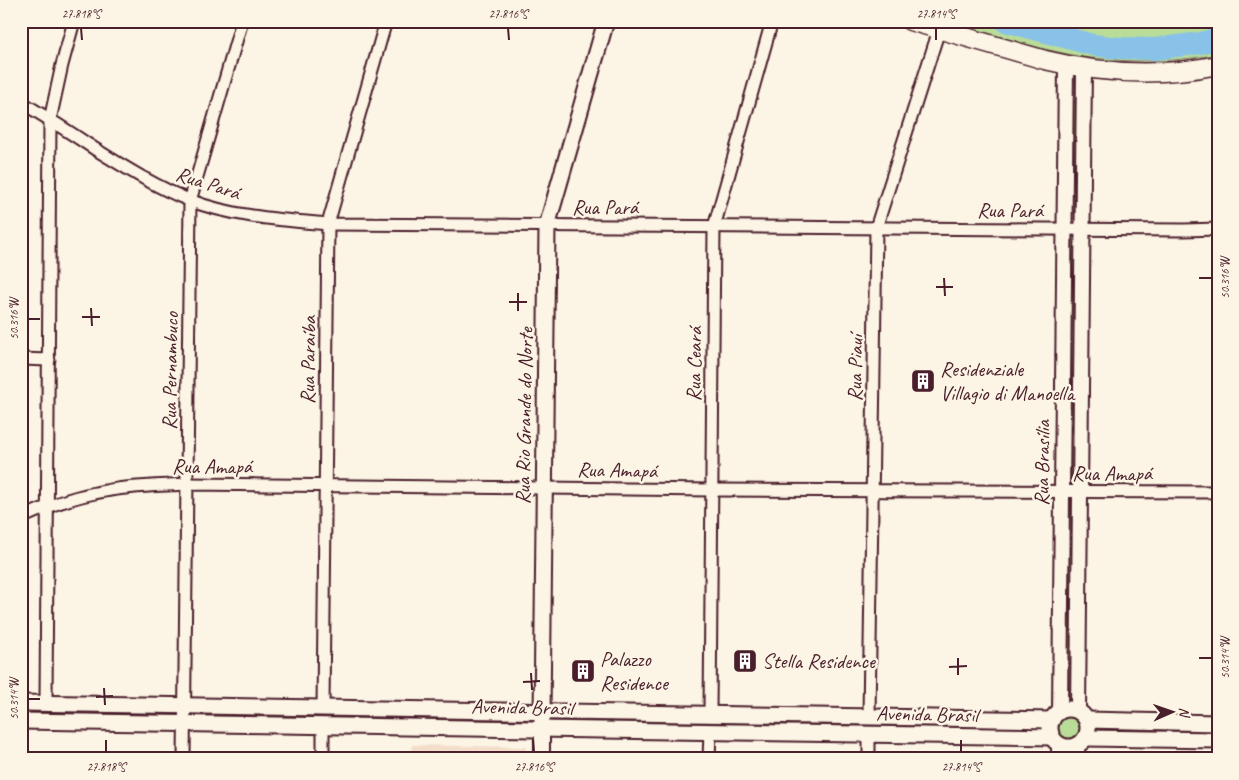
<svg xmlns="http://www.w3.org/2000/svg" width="1239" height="780" font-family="Caveat,sans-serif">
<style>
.built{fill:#f2decb}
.green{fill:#b9dd98;stroke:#827e62}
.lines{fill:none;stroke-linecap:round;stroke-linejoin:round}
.river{stroke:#89c2e8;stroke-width:22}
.minor-casing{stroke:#4a1f2b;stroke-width:15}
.tertiary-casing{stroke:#4a1f2b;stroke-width:18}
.secondary-casing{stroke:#4a1f2b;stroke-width:19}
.primary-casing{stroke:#4a1f2b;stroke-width:21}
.minor{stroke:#fcf5e5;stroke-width:11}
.tertiary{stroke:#fcf5e5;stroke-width:14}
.secondary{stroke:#fcf5e5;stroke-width:15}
.primary{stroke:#fcf5e5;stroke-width:18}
.ticks{fill:none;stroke:#4a1f2b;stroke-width:2}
.labels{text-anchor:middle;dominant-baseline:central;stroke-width:5;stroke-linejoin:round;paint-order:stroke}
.street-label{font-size:21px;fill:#4a1f2b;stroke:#fcf5e5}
.poi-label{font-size:21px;fill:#4a1f2b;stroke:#fcf5e5;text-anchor:start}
.neatline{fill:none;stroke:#4a1f2b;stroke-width:2}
.ticks-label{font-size:12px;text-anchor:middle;fill:#4a1f2b}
</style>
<rect width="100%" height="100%" fill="#fcf5e5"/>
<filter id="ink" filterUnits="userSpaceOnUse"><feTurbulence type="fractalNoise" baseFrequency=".02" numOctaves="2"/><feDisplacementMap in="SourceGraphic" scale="10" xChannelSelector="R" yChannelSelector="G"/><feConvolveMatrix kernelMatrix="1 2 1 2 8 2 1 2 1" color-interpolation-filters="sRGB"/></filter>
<g filter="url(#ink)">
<!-- built -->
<path class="built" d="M412,745l114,2v12h-115z"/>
<!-- green -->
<g class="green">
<path d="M949,21h136l39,5 57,-2 16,-3h21v33c-38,7 -76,9 -114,5 -9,-1 -18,-1 -27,-3 -43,-8 -86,-22 -128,-35z"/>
<path d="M1074,102l4,1 -1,108 -3,3 -3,-1 1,-109z"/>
<path d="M1072,247l4,1 -2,228 -2,1 -3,-1v-1l2,-226z"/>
<path d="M1072,505l2,1 -2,183 -2,1 -4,-3 2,-177 2,-4z"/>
<path d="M197,713l333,6 -2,2 -331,-3 -2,-1v-3z"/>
<circle cx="1069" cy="728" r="12"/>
<path d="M559,720l302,2 2,2v3l-306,-3v-3z"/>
<path d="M882,724l157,2v4l-157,-3z"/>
</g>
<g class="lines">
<!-- river -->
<path class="river" d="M1005,21l88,24 27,3 34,1 47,-6 17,-5"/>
<defs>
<g id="minor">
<path d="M21,102c25,15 50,31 74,47 31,19 61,38 94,51 44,17 93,20 139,24l856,6 34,-1"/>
<path d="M21,359l28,1"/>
<path d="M21,518c24,-11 48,-20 74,-25 30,-7 61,-7 92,-9l525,6 506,2"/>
<path d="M46,703l4,-583 12,-55 12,-44"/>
<path d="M323,708l5,-484 58,-203"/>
<path d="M710,714l4,-487 58,-206"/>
<path d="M869,717l7,-489 63,-198"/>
<path d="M184,759l6,-558 52,-180"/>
<path d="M323,759v-34"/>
<path d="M709,759l1,-27"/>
<path d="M869,759v-25"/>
</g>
<g id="tertiary">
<path d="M1060,711l6,-646"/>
<path d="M1078,711l6,-643"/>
<path d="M542,759v-30"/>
<path d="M1059,759v-14"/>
<path d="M1077,759v-14"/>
</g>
<g id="secondary">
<path d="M21,703l1031,17"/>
<circle cx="1069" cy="728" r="19"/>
<path d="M542,720l5,-494 59,-205"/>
<path d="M1087,720l131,3"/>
<path d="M21,721l1031,16"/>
<path d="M1086,738l132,2"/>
</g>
<path id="primary" d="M910,21l135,39c57,14 115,17 173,5"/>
</defs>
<!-- minor casing -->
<use href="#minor" class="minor-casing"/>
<!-- tertiary casing -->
<use href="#tertiary" class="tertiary-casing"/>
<!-- secondary casing -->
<use href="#secondary" class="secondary-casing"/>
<!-- primary casing -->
<use href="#primary" class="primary-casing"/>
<!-- minor -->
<use href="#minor" class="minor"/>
<!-- tertiary -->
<use href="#tertiary" class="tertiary"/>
<!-- secondary -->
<use href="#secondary" class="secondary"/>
<!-- primary -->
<use href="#primary" class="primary"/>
</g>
</g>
<!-- ticks -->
<path class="ticks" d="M81,28l1,12M508,28l1,12M936,28v12M944,278l1,18M1199,278h13M936,287h17M518,293v18M509,302h18M91,308l1,18M82,317h18M28,319h12M958,658v17M1199,658h13M949,667l18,-1M531,673l1,17M523,682l17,-1M104,688l1,17M96,697l17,-1M28,699h12M106,740v12M533,740l1,12M961,740v12"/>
<!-- icons -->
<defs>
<symbol id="building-square" viewBox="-11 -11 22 22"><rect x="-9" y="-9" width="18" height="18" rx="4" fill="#4a1f2b" stroke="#fcf5e5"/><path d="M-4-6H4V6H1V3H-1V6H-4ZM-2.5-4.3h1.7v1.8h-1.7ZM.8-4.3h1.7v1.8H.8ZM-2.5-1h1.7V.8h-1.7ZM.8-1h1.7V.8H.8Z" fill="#fff"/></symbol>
</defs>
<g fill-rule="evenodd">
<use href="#building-square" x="909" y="367" width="28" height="28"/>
<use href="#building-square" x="731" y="647" width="28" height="28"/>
<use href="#building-square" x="569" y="657" width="28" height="28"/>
</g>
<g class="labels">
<!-- street labels -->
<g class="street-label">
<text transform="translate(208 183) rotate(18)">Rua Pará</text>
<text x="605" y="207">Rua Pará</text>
<text x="1010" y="210">Rua Pará</text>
<text transform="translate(308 360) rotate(-89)">Rua Paraíba</text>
<text transform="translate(694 364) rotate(-89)">Rua Ceará</text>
<text transform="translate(855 368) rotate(-89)">Rua Piauí</text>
<text transform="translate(170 371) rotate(-89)">Rua Pernambuco</text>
<text transform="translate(524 416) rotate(-89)">Rua Rio Grande do Norte</text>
<text transform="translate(1042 463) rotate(-89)">Rua Brasília</text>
<text x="212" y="466">Rua Amapá</text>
<text transform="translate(617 470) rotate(1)">Rua Amapá</text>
<text x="1112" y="473">Rua Amapá</text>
<text transform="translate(522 707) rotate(1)">Avenida Brasil</text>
<text transform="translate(927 714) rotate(1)">Avenida Brasil</text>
</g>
<!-- poi labels -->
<g class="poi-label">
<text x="940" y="369">Residenziale<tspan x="940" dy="24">Villagio di Manoella</tspan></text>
<text x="600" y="659">Palazzo<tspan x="600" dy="24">Residence</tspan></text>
<text x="762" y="661">Stella Residence</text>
</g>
</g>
<!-- margin -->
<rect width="1239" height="780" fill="none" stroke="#fcf5e5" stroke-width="55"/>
<!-- north arrow -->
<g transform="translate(1172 712) rotate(88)" stroke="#fcf5e5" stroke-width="4" paint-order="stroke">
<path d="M0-4L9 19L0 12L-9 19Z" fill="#4a1f2b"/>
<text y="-8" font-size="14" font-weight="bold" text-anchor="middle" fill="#4a1f2b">N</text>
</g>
<rect x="28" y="28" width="1184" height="724" class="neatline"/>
<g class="ticks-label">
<text x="81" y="18">27.818°S</text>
<text x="508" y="18">27.816°S</text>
<text x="936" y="18">27.814°S</text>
<text transform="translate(1225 278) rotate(-90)" y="4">50.316°W</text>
<text transform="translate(14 319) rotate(-90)" y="4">50.316°W</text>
<text transform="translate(1225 658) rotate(-90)" y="4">50.314°W</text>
<text transform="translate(14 699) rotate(-90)" y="4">50.314°W</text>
<text x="106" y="771">27.818°S</text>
<text x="534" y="771">27.816°S</text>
<text x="961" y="771">27.814°S</text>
</g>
</svg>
